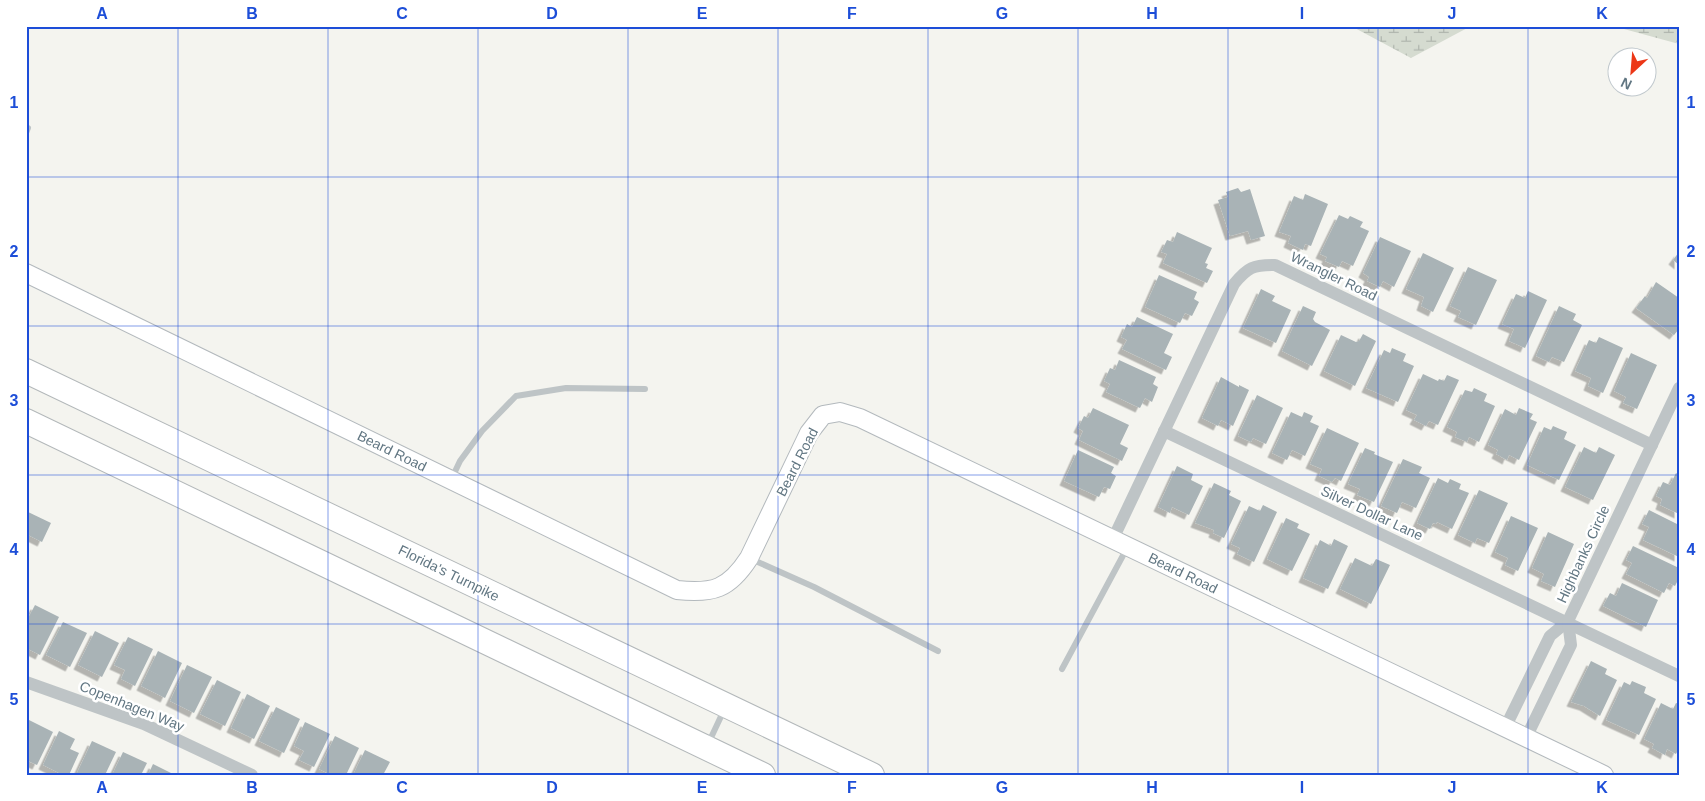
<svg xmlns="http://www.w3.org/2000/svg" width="1705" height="801" font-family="Helvetica,sans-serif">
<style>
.wetland{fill:url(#wetland-marsh)}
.building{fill:#a9b3b6;filter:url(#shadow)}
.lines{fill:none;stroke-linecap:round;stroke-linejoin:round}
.secondary-casing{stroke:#b3b9bd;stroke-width:20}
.highway-casing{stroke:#b3b8ba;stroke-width:26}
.lane{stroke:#bec4c6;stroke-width:6}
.street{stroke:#bec4c6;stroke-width:12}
.secondary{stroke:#fff;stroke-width:18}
.highway{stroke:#fff;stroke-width:24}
.grid{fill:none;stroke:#1d4ed8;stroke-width:1;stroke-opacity:0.55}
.labels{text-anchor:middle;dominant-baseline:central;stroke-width:5;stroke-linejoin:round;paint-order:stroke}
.street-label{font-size:14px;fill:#617682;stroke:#fff}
.neatline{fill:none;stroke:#1d4ed8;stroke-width:2}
.grid-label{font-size:16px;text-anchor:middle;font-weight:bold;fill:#1d4ed8}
</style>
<defs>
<pattern id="wetland-marsh" width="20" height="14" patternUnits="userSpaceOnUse" patternTransform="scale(1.25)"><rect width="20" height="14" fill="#d5dbd0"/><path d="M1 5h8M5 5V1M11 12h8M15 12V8" fill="none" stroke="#b0b6ae"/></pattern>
<filter id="shadow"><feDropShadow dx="-4.5" dy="4.5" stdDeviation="0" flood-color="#0004"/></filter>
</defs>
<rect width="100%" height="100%" fill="#f4f4ef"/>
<!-- wetland -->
<g class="wetland">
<path d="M1351,26h120l-60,32z"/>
<path d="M1613,26h66v18z"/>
</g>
<!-- building -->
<g class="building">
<path d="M1238,188l3,4 9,-3 15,47 -14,4 -3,-9 -18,5 -12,-36 10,-3 -2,-5z"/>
<path d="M1305,194l23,10 -17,42 -6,-2 -2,6 -15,-7 3,-7 -12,-4 15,-36 9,4z"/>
<path d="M1339,215l9,4 2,-3 13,6 -3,5 9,4 -16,35 -11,-5 -3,6 -14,-6 2,-4 -7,-3z"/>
<path d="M1177,232l35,16 -7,15 3,1 -2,4 7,3 -6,12 -44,-20 4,-9 -6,-2 6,-12 6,2z"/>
<path d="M1380,237l31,14 -17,36 -11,-6 -3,6 -13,-6 2,-4 -6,-4z"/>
<path d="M1679,252v13l-6,-5z"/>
<path d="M1423,253l31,15 -21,44 -12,-6 3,-9 -18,-8z"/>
<path d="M1468,267l29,13 -21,45 -18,-8 3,-6 -11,-5z"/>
<path d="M1159,275l38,17 -3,7 5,3 -7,14 -7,-3 -5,10 -35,-16z"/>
<path d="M1656,282l23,16v31l-5,6 -38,-27 9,-12 2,2z"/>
<path d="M1261,289l14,7 -3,5 19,9 -15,33 -33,-15z"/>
<path d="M1528,291l19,9 -22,48 -16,-7 5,-12 -12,-5 14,-30 9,4z"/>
<path d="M1303,306l13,6 -3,7 2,3 15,8 -18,36 -30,-15z"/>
<path d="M1559,306l17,8 -3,6 9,5 -18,37 -12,-5 -3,5 -13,-6z"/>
<path d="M1137,317l36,17 -9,19 8,4 -6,13 -44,-21 5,-9 -6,-3 6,-13 5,3z"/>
<path d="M1363,334l13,7 -21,45 -31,-15 17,-36 15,7 3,-1z"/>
<path d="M1599,337l24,11 -20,45 -15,-7 3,-8 -16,-7 14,-31 7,3z"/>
<path d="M1392,348l14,6 -3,7 11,5 -16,36 -32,-14 18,-38 6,3z"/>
<path d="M1631,353l26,12 -20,44 -14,-6 3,-6 -12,-6z"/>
<path d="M1119,360l37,17 -3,7 5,3 -6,15 -7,-4 -5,10 -34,-16 4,-8 -6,-3 6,-13 5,2z"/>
<path d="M1423,374l15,7 1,-2 5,2 3,-6 12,5 -21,45 -9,-4 -3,5 -12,-6 3,-5 -11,-5z"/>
<path d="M1221,377l18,10v-2l10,5 -16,36 -12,-6 -3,6 -16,-8z"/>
<path d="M1474,388l13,6 -3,7 11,5 -16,36 -10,-5 -2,5 -12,-5 2,-5 -10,-5 18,-37 7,2z"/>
<path d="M1257,395l26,13 -17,36 -13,-6 -2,4 -13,-6z"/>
<path d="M1093,408l36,17 -9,19 8,4 -6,13 -43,-21 4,-9 -5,-3 6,-12 4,2z"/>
<path d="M1519,408l14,6 -3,5 7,3 -18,38 -10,-5 -2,5 -11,-6 2,-4 -10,-5 17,-36 11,6z"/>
<path d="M1291,412l11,5 2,-5 9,4 -3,6 9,4 -14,30 -13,-6 -5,10 -15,-7z"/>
<path d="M1553,426l14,6 -3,7 12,6 -17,35 -32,-15 17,-38 7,3z"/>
<path d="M1327,428l32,15 -18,38 -6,-3 -3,4 -13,-6 3,-7 -12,-5z"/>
<path d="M1584,447l12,6 3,-6 16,8 -22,45 -28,-13z"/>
<path d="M1365,448l10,4 -1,2 19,8 -19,40 -17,-7 3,-6 -12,-5z"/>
<path d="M1078,450l36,17 -3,6 5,3 -6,13 -6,-2 -5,10 -35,-16z"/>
<path d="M1403,459l19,8 -3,6 11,5 -14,30 -14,-6 -5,11 -16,-7z"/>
<path d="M1177,466l16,8 -2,6 12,6 -14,29 -17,-8 -2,6 -12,-6z"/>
<path d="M1676,473l3,2v39l-19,-9 2,-6 -6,-3 7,-14 7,3z"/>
<path d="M1438,478l10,5 2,-4 11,5 -2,5 10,4 -17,36 -15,-7 -1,2 -3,-1 -3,6 -13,-6z"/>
<path d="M1214,483l17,8 -2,4 12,6 -17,37 -11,-5 1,-3 -19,-7z"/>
<path d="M1479,490l29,13 -19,40 -12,-5 -2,5 -17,-8z"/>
<path d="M1263,505l14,7 -23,50 -17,-8 3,-6 -9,-4 18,-38 11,5z"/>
<path d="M1649,510l30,15v32l-36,-17 6,-13 -7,-3z"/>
<path d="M26,511l25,12 -9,19 -16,-8z"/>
<path d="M1511,516l27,12 -20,43 -13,-6 3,-7 -13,-6z"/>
<path d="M1286,518l13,6 -2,4 13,6 -18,37 -25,-12z"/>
<path d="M1548,532l26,12 -19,43 -14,-6 3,-7 -12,-6z"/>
<path d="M1334,539l14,7 -20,43 -25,-11 17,-38 11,6z"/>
<path d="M1633,546l46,22v10l-4,8 -6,-3 -5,10 -38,-19 6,-11 -6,-3z"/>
<path d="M1355,558l17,8 4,-7 14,6 -19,39 -31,-15z"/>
<path d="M1622,583l36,17 -12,27 -43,-21 7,-13 6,3z"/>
<path d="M35,605l24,12 -19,38 -14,-7v-26z"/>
<path d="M63,622l24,11 -17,34 -24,-12z"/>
<path d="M95,631l24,12 -17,34 -24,-12z"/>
<path d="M128,637l25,12 -18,37 -14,-7 4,-9 -11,-5z"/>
<path d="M158,651l24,12 -17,35 -24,-12z"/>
<path d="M1591,661l16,8 -2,5 12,6 -17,36 -16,-10 -13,-4z"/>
<path d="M187,665l25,12 -18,36 -24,-12z"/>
<path d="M217,680l24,12 -16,34 -25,-12z"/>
<path d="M1632,681l14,6 -2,6 12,6 -17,36 -33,-15 18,-38 6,3z"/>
<path d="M247,694l23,12 -16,33 -23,-11z"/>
<path d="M1661,703l12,6 3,-6 3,1v44l-3,6 -9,-5 -2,6 -13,-7 2,-4 -10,-5z"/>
<path d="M276,707l24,12 -16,34 -25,-12z"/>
<path d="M29,720l24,12 -16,33 -11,-5v-34z"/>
<path d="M305,722l25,12 -16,33 -15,-7 5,-9 -10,-5z"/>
<path d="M59,731l16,8 -5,10 9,4 -10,22h-6l-20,-10z"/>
<path d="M335,736l24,12 -13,27h-15l-12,-6z"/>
<path d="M92,741l24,11 -11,23h-29z"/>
<path d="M365,750l25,12 -7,13h-30z"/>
<path d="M123,752l24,11 -6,12h-29z"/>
<path d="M153,764l22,11h-27z"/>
</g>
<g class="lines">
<defs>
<path id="secondary" d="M26,273l651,317c36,4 52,-1 72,-32l60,-125 14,-18 17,-3 20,6 744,357"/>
<g id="highway">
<path d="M26,371l846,404"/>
<path d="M26,421l737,354"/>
</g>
</defs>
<!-- secondary casing -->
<use href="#secondary" class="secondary-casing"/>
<!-- highway casing -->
<use href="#highway" class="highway-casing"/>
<!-- lane -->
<g class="lane">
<path d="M26,133l2,-5"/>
<path d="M451,480l9,-19 22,-30 34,-35 50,-8 79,1"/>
<path d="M751,559l63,28 124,64"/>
<path d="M1062,669l65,-121"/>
<path d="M708,744l16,-34"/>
</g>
<!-- street -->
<g class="street">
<path d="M1164,431l515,245"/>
<path d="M1113,539l121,-255c14,-17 19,-19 41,-19l377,180"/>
<path d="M26,682l118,42 108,51"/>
<path d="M1505,728l45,-92 18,-15 111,-233"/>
<path d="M1526,738l45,-93 -3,-24"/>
</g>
<!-- secondary -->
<use href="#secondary" class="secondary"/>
<!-- highway -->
<use href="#highway" class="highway"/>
</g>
<!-- grid -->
<path class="grid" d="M178,26v749M328,26v749M478,26v749M628,26v749M778,26v749M928,26v749M1078,26v749M1228,26v749M1378,26v749M1528,26v749M26,177h1653M26,326h1653M26,475h1653M26,624h1653"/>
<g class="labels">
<!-- street labels -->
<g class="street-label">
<text transform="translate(1334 276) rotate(26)">Wrangler Road</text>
<text transform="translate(392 451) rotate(26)">Beard Road</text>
<text transform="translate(797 462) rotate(-63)">Beard Road</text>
<text transform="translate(1372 513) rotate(25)">Silver Dollar Lane</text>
<text transform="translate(1583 554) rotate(-65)">Highbanks Circle</text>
<text transform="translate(449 573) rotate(26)">Florida's Turnpike</text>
<text transform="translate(1183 573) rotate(26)">Beard Road</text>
<text transform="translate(132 706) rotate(22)">Copenhagen Way</text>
</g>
</g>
<!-- border -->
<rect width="1705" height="801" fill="none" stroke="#ffffff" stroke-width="55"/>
<!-- north arrow -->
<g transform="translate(1632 72) rotate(206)"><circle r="24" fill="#ffffff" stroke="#c0c8cd"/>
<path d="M0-4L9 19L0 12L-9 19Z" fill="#ec3717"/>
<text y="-8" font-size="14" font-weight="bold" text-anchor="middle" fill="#617682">N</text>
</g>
<rect x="28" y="28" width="1650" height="746" class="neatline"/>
<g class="grid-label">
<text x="102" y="19">A</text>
<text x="252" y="19">B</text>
<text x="402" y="19">C</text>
<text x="552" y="19">D</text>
<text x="702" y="19">E</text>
<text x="852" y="19">F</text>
<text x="1002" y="19">G</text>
<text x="1152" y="19">H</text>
<text x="1302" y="19">I</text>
<text x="1452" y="19">J</text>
<text x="1602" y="19">K</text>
<text x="14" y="108">1</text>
<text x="1691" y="108">1</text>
<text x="14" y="257">2</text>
<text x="1691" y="257">2</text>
<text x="14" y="406">3</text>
<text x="1691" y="406">3</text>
<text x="14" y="555">4</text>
<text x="1691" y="555">4</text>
<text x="14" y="705">5</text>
<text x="1691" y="705">5</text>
<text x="102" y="793">A</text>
<text x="252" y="793">B</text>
<text x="402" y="793">C</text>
<text x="552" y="793">D</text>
<text x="702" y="793">E</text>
<text x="852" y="793">F</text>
<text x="1002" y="793">G</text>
<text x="1152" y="793">H</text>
<text x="1302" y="793">I</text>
<text x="1452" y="793">J</text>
<text x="1602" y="793">K</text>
</g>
</svg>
